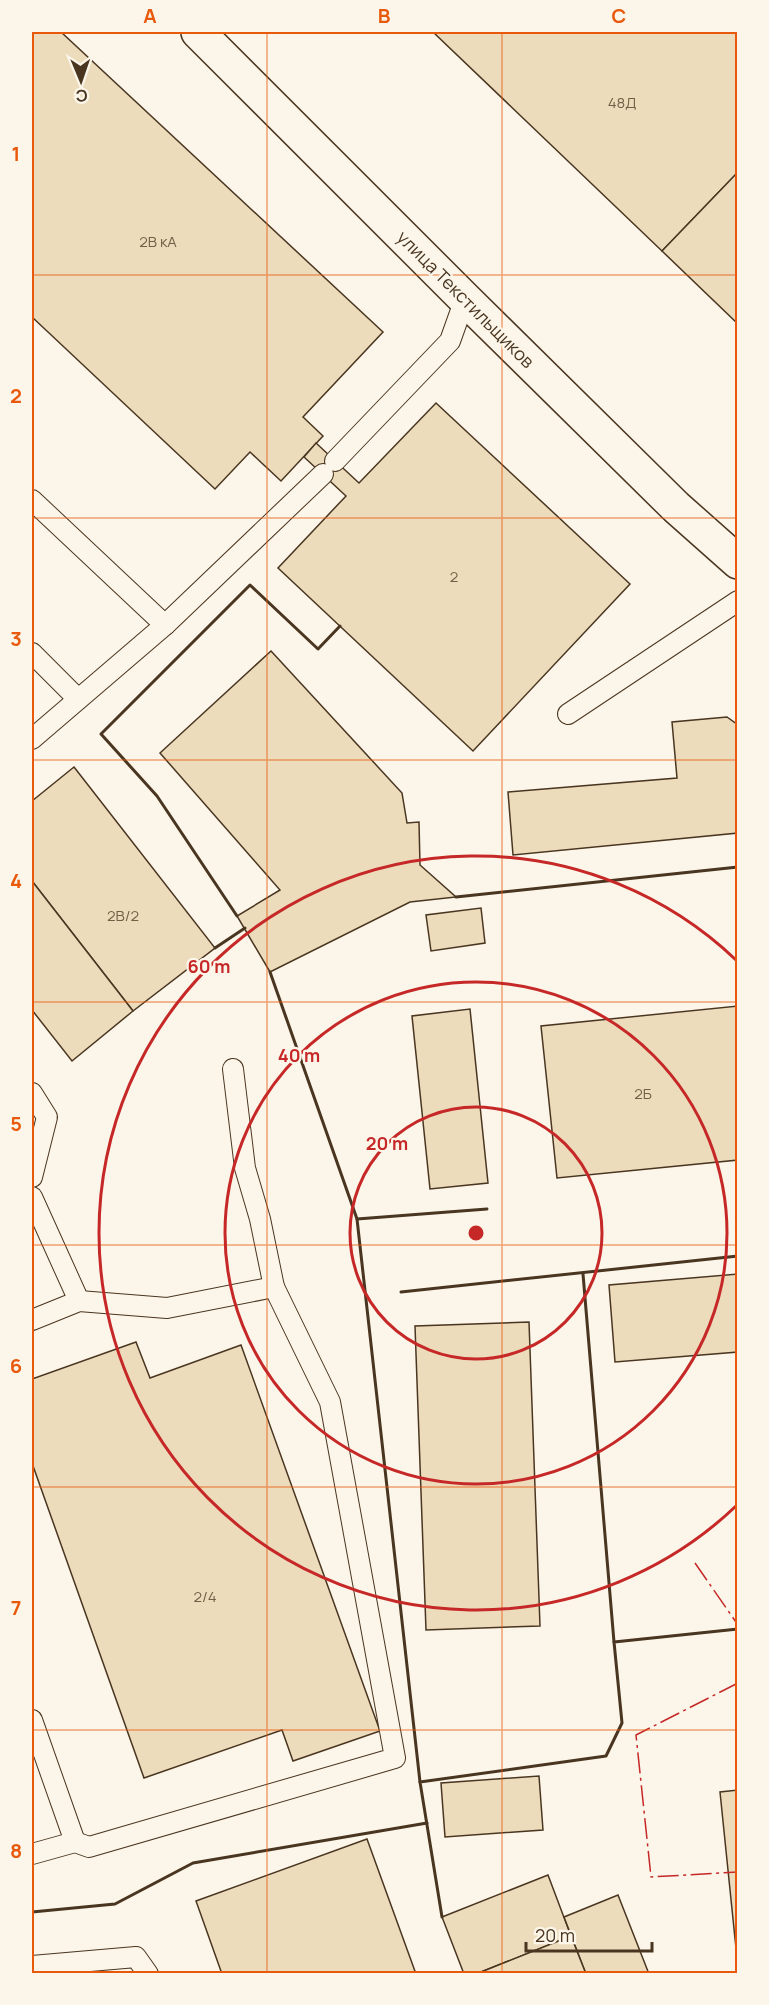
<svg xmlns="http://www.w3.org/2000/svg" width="769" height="2005" font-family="Manrope,sans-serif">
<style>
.building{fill:#ecdcbc;stroke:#4a3520;stroke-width:1.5}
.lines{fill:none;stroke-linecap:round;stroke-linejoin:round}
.service-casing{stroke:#4a3520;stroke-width:22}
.minor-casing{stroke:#4a3520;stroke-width:36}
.service{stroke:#fbf6e9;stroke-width:20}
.minor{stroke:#fbf6e9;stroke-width:33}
.wall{stroke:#4a3520;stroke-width:3}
.power{stroke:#c62828;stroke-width:1.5;stroke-dasharray:21 4.5 3 4.5;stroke-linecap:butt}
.grid{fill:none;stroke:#e8590c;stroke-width:1.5;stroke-opacity:0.55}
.ring{fill:none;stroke:#c62828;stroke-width:3}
.labels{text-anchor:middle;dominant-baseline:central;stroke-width:4.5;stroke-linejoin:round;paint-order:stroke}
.number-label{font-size:15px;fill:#725f47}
.street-label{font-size:18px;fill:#4a3520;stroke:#fbf6e9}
.centre{fill:#c62828;stroke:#fbf6e9;stroke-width:3}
.ring-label{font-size:18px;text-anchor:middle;font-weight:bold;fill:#c62828;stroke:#fbf6e9;stroke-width:4.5;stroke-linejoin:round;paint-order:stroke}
.neatline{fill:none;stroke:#e8590c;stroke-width:2}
.grid-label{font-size:20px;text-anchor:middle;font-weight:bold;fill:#e8590c}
</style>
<rect width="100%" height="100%" fill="#fbf6e9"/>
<!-- building -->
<g class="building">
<path d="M32,32h29l322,300 -80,85 20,19 -42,45 -31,-29 -35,37 -183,-172z"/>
<path d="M433,32h305v140l-76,79z"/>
<path d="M738,172v152l-76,-73z"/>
<path d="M436,403l194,181 -157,167 -195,-183 68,-72 -42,-39 12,-14 43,40z"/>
<path d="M271,651l131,142 5,30 12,-1 1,43 36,32 -46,5 -140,70 -33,-56 43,-26 -120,-137z"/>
<path d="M727,717l11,8v108l-225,22 -5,-63 169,-14 -5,-56z"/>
<path d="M74,767l141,181 -82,63 -101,-130v-80z"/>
<path d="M32,881l101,130 -61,50 -40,-51z"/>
<path d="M481,908l4,35 -54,8 -5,-36z"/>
<path d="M738,1006v154l-181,18 -16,-152z"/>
<path d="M470,1009l18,174 -58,6 -18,-173z"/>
<path d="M738,1274v78l-123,10 -6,-77z"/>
<path d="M529,1322l11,304 -114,4 -11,-304z"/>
<path d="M136,1342l14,36 91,-33 139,386 -87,30 -11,-31 -138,48 -112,-315v-84z"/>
<path d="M539,1776l4,54 -98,7 -4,-54z"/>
<path d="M738,1790v178l-18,-176z"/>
<path d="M367,1839l49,135h-194l-26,-73z"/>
<path d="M548,1875l23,61 -95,38h-12l-22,-57z"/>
<path d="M618,1895l31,79h-63l-22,-57z"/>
<path d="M571,1936l15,38h-110z"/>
</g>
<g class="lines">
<defs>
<g id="service">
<path d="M335,461l115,-120 15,-42"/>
<path d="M32,500l133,125"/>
<path d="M32,653l46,46"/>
<path d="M568,714l170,-113"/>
<path d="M32,739l133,-114 158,-151"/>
<path d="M233,1069l12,99 15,51 14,68"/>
<path d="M32,1093l15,24 -15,60"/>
<path d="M32,1197l47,104"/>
<path d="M32,1320l47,-19 88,7 107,-21 56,115 65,356 -306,89 -14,-5 -43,12"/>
<path d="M32,1720l43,122"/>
<path d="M32,1966l104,-9 12,17"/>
</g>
<path id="minor" d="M198,32l267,267 211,208 62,55"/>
</defs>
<!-- service casing -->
<use href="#service" class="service-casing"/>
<!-- minor casing -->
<use href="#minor" class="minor-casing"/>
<!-- service -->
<use href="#service" class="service"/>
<!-- minor -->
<use href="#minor" class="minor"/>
<!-- wall -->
<g class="wall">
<path d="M456,897l282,-30"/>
<path d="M237,916l-80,-120 -56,-62 149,-149 68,64 22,-23"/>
<path d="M215,948l30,-20"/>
<path d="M270,972l87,247 130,-10"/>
<path d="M357,1219l63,563"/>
<path d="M583,1274l31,368"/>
<path d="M401,1292l337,-36"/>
<path d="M32,1912l83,-8 78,-41 234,-40"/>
<path d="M442,1917l-22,-135 186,-26 16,-33 -8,-81 124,-13"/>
</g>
<!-- power -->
<g class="power">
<path d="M695,1563l43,62"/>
<path d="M738,1683l-102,52 15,142 87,-5"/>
</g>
</g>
<!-- grid -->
<path class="grid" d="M267,32v1942M502,32v1942M32,275h706M32,518h706M32,760h706M32,1002h706M32,1245h706M32,1487h706M32,1730h706"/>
<!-- distance rings -->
<g class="ring">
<circle cx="476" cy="1233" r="126"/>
<circle cx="476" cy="1233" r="251"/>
<path d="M736 1506A377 377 0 1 1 736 960"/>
</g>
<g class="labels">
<!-- number labels -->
<g class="number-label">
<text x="622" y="102">48Д</text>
<text x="158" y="241">2В кА</text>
<text x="454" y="576">2</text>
<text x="123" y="915">2В/2</text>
<text x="643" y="1093">2Б</text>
<text x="205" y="1596">2/4</text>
</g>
<!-- street labels -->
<g class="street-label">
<text transform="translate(466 299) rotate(45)">улица Текстильщиков</text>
</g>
</g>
<circle cx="476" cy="1233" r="9" class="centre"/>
<g class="ring-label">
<text x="209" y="973">60 m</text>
<text x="299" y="1062">40 m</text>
<text x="387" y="1150">20 m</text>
</g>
<!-- border -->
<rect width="769" height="2005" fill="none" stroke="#fbf6e9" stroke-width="66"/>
<!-- north arrow -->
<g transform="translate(81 81) rotate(178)" stroke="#fbf6e9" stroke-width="4.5" paint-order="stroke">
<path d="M0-4.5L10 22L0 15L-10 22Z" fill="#4a3520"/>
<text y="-9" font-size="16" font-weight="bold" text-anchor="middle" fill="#4a3520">С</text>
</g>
<!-- scale -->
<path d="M526 1942v9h126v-9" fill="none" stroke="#4a3520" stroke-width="3"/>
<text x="535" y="1942" font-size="18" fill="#4a3520" stroke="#fbf6e9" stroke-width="4.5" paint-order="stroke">20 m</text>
<rect x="33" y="33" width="703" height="1939" class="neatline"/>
<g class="grid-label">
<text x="150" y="23">A</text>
<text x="384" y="23">B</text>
<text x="619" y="23">C</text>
<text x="16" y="161">1</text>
<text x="16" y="403">2</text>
<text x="16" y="646">3</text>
<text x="16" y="888">4</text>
<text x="16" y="1131">5</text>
<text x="16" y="1373">6</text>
<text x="16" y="1615">7</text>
<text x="16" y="1858">8</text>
</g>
</svg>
